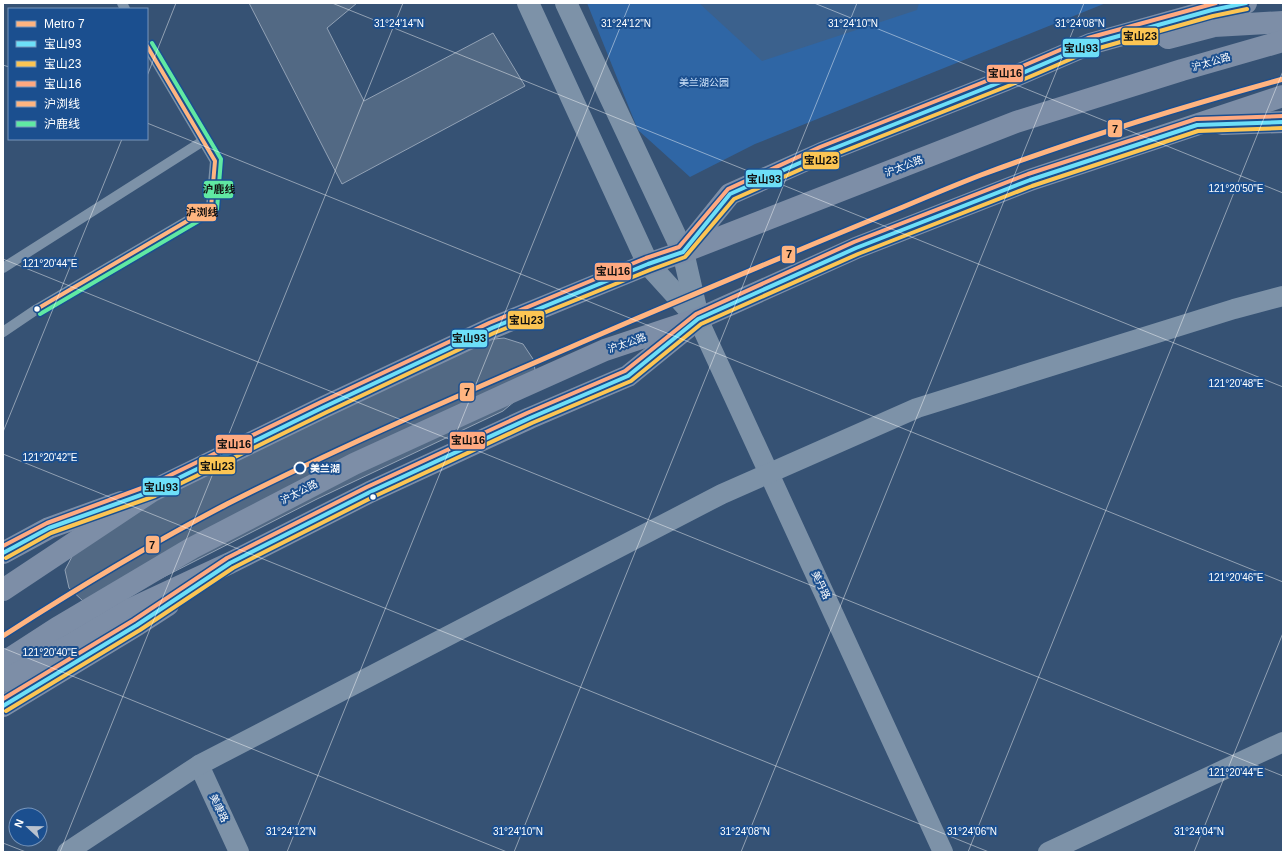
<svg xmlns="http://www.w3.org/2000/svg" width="1286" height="855" font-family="Helvetica,'Noto Sans SC',sans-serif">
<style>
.green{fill:#2f66a5}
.water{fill:#3b618d}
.building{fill:#526984;stroke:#92a2b6}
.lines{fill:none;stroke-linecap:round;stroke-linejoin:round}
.service{stroke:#7d92a8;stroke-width:10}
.minor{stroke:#7d92a8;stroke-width:20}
.tertiary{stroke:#7d92a8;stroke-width:22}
.primary{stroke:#7d8ea7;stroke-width:22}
.bus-1-casing{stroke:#1b4f8f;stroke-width:7}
.bus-2-casing{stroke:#1b4f8f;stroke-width:7}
.bus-3-casing{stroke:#1b4f8f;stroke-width:7}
.bus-4-casing{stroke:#1b4f8f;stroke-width:7}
.bus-5-casing{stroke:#1b4f8f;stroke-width:7}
.bus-1{stroke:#6ddff8;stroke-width:4}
.bus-2{stroke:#fcc553;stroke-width:4}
.bus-3{stroke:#ffa980;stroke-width:4}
.bus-4{stroke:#ffb580;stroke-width:4}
.bus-5{stroke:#60e9a3;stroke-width:4}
.metro-1-casing{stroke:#1b4f8f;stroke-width:8}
.metro-1{stroke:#ffb480;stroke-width:5}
.ticks{fill:none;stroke:#fff;stroke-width:1;stroke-opacity:0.45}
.bus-dot{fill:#fff;stroke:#1b4f8f;stroke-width:1.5}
.stop-dot{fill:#1b4f8f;stroke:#fff;stroke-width:2}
.labels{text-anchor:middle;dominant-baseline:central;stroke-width:4;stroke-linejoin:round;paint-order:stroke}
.street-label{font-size:10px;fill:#fff;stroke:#1b4f8f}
.park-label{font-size:10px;fill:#cfe3fa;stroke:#1b4f8f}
.stop-label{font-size:10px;font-weight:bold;fill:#fff;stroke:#1b4f8f;text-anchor:start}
.ticks-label{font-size:10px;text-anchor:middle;fill:#fff;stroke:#1b4f8f;stroke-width:4;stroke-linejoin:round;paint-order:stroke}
.line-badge{stroke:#1b4f8f;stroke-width:1.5}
.pale-badge-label{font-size:11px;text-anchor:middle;font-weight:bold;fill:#111}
</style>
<rect width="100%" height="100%" fill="#365274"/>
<!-- green -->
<path class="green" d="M587,3h519l-351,141 -65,33 -52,-47z"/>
<!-- water -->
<path class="water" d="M699,3h220l-2,7 -155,51z"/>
<!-- building -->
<g class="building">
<path d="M249,3h108l-30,25 37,73 129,-68 32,53 -183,98z"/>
<path d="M504,338l19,6 10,15 3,16 -8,15 -25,21 -186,88 -181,92 -53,10 -14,-13 -4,-18 11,-21 204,-127 195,-81z"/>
</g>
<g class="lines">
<!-- service -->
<g class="service">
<path d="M122,3l3,6"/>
<path d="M3,268l200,-127"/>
<path d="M3,332l34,-23 174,-102 4,-46 -68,-115"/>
</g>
<!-- minor -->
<g class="minor">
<path d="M698,319l245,533"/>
<path d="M199,765l40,87"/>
<path d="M67,852l132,-87 523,-271 195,-86 317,-99 49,-13"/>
<path d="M1048,852l235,-110"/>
</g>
<!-- tertiary -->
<g class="tertiary">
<path d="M528,3l120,261 50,55"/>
<path d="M566,3l117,249 15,65"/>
</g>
<!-- primary -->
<g class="primary">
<path d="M1168,38l46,-12 69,-4"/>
<path d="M1222,124l61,-2"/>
<path d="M684,251l46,-57 92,-41 184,-73 84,-36 122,-34 34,-7"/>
<path d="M3,553l46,-25 72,-26"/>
<path d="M3,590l149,-99 172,-84 168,-79 156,-64 35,-12 333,-130 166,-52 101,-29"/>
<path d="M3,663l54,-35 135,-80 162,-84 166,-76 85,-38 93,-31 158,-71 174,-68 253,-84"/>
<path d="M3,681l64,-34 64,-38 99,-46 140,-71 160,-74 98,-42 59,-48"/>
<path d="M3,706l134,-81 31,-20"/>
</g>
<defs>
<g id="bus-1">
<path d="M3,553l46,-25 103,-37 172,-84 168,-79 156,-64 35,-12 47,-58 92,-41 184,-73 84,-36 122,-34 34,-7"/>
<path d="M3,706l134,-81 93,-62 140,-71 160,-74 98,-42 70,-57 158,-71 174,-68 167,-55 86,-3"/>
</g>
<g id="bus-2">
<path d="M6,558l45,-25 104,-37 172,-84 167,-79 156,-63 35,-13 49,-58 90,-40 184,-73 84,-36 121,-34 34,-7"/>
<path d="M6,711l134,-81 93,-62 140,-71 159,-74 99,-42 70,-57 157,-70 174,-68 166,-55 85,-3"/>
</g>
<g id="bus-3">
<path d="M3,546l44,-23 103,-38 171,-83 168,-79 157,-65 33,-11 49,-58 92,-42 184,-73 84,-36 128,-35"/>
<path d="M3,699l131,-79 93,-62 140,-71 160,-74 98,-42 71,-57 158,-72 174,-68 168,-55 87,-3"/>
</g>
<path id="bus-4" d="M37,309l174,-102 4,-46 -68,-115"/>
<path id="bus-5" d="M40,314l174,-102 3,-3 4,-50 -69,-116"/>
</defs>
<!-- bus-1 casing -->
<use href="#bus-1" class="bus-1-casing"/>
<!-- bus-2 casing -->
<use href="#bus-2" class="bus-2-casing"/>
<!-- bus-3 casing -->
<use href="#bus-3" class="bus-3-casing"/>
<!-- bus-4 casing -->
<use href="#bus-4" class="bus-4-casing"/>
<!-- bus-5 casing -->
<use href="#bus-5" class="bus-5-casing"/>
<!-- bus-1 -->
<use href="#bus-1" class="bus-1"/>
<!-- bus-2 -->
<use href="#bus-2" class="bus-2"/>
<!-- bus-3 -->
<use href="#bus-3" class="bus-3"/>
<!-- bus-4 -->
<use href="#bus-4" class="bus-4"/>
<!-- bus-5 -->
<use href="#bus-5" class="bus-5"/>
<defs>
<path id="metro-1" d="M3,636c73,-47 147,-92 224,-132 132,-67 268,-124 404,-183 90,-38 181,-77 272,-114 26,-11 52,-22 78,-32 99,-37 200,-68 302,-96"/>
</defs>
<!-- metro-1 casing -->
<use href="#metro-1" class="metro-1-casing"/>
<!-- metro-1 -->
<use href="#metro-1" class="metro-1"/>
</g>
<!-- ticks -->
<path class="ticks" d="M332,3l951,384M814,3l469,190M3,65l6,2M147,76l29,-73M147,123l1136,459M3,259l1280,517M3,432l119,-293M3,454l986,398M3,648l504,204M3,843l23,9M60,852l343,-849M287,852l343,-849M514,852l343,-849M741,852l343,-849M968,852l315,-781M1194,852l89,-219"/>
<!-- markers -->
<g class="bus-dot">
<circle cx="37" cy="309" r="3.5"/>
<circle cx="373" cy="497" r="3.5"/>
</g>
<circle class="stop-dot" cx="300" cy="468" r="5.5"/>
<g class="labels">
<!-- street labels -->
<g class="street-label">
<text transform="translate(1211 62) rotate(-16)">沪太公路</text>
<text transform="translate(904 166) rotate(-21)">沪太公路</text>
<text transform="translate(627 343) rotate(-19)">沪太公路</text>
<text transform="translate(299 492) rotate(-27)">沪太公路</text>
<text transform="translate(821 585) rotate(65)">美丹路</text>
<text transform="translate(219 808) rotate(65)">美康路</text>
</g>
<!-- park labels -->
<g class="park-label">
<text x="704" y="82">美兰湖公园</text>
</g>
<!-- stop labels -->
<g class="stop-label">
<text x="310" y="468">美兰湖</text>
</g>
</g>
<g class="ticks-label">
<text x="399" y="27">31°24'14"N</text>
<text x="626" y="27">31°24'12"N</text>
<text x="853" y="27">31°24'10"N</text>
<text x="1080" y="27">31°24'08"N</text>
<text x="1236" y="192">121°20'50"E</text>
<text x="50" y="267">121°20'44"E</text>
<text x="1236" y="387">121°20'48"E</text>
<text x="50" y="461">121°20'42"E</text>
<text x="1236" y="581">121°20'46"E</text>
<text x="50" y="656">121°20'40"E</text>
<text x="1236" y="776">121°20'44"E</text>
<text x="291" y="835">31°24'12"N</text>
<text x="518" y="835">31°24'10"N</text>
<text x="745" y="835">31°24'08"N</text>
<text x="972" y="835">31°24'06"N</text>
<text x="1199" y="835">31°24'04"N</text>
</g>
<g class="line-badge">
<rect x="1121" y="27" width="38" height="19" rx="4" fill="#fcc553"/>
<rect x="1062" y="38" width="38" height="20" rx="4" fill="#6ddff8"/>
<rect x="986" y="64" width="38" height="19" rx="4" fill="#ffa980"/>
<rect x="1107" y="119" width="16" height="19" rx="4" fill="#ffb480"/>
<rect x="802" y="151" width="38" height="19" rx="4" fill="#fcc553"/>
<rect x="745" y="169" width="38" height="19" rx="4" fill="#6ddff8"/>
<rect x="203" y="180" width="31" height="19" rx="4" fill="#60e9a3"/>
<rect x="186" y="203" width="31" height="19" rx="4" fill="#ffb580"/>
<rect x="781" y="245" width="15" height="19" rx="4" fill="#ffb480"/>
<rect x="594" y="262" width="38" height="19" rx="4" fill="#ffa980"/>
<rect x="507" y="310" width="38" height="20" rx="4" fill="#fcc553"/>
<rect x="451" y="329" width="37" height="19" rx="4" fill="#6ddff8"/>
<rect x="459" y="382" width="16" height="20" rx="4" fill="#ffb480"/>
<rect x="449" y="431" width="37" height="19" rx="4" fill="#ffa980"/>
<rect x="215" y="434" width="38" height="20" rx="4" fill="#ffa980"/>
<rect x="198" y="456" width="38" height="19" rx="4" fill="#fcc553"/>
<rect x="142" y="477" width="38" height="19" rx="4" fill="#6ddff8"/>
<rect x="145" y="535" width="15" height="19" rx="4" fill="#ffb480"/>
</g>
<g class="pale-badge-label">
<text x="1140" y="40">宝山23</text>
<text x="1081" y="52">宝山93</text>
<text x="1005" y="77">宝山16</text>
<text x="1115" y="133">7</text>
<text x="821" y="164">宝山23</text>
<text x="764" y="183">宝山93</text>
<text x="219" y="193">沪鹿线</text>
<text x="202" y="216">沪浏线</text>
<text x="789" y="258">7</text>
<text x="613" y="275">宝山16</text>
<text x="526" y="324">宝山23</text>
<text x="469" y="342">宝山93</text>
<text x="467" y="396">7</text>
<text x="468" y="444">宝山16</text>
<text x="234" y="448">宝山16</text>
<text x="217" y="470">宝山23</text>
<text x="161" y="491">宝山93</text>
<text x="152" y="549">7</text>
</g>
<!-- border -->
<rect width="1286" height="855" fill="none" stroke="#ffffff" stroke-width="8"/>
<!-- legend -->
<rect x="8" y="8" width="140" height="132" fill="#1b4f8f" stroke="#7695bc"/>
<rect x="16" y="21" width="20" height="6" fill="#ffb480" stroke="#7695bc"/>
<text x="44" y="28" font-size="12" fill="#ffffff">Metro 7</text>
<rect x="16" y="41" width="20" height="6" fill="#6ddff8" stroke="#7695bc"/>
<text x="44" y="48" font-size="12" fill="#ffffff">宝山93</text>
<rect x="16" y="61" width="20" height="6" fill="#fcc553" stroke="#7695bc"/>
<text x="44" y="68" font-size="12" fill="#ffffff">宝山23</text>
<rect x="16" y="81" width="20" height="6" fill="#ffa980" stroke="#7695bc"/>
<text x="44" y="88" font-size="12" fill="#ffffff">宝山16</text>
<rect x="16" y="101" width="20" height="6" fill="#ffb580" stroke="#7695bc"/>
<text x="44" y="108" font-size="12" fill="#ffffff">沪浏线</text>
<rect x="16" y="121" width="20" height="6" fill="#60e9a3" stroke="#7695bc"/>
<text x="44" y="128" font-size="12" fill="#ffffff">沪鹿线</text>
<!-- north arrow -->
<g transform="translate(28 827) rotate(292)"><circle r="19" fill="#1b4f8f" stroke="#7695bc"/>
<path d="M0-3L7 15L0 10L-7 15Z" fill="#b9c2ce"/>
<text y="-6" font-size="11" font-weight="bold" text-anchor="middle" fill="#ffffff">N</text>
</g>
</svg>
